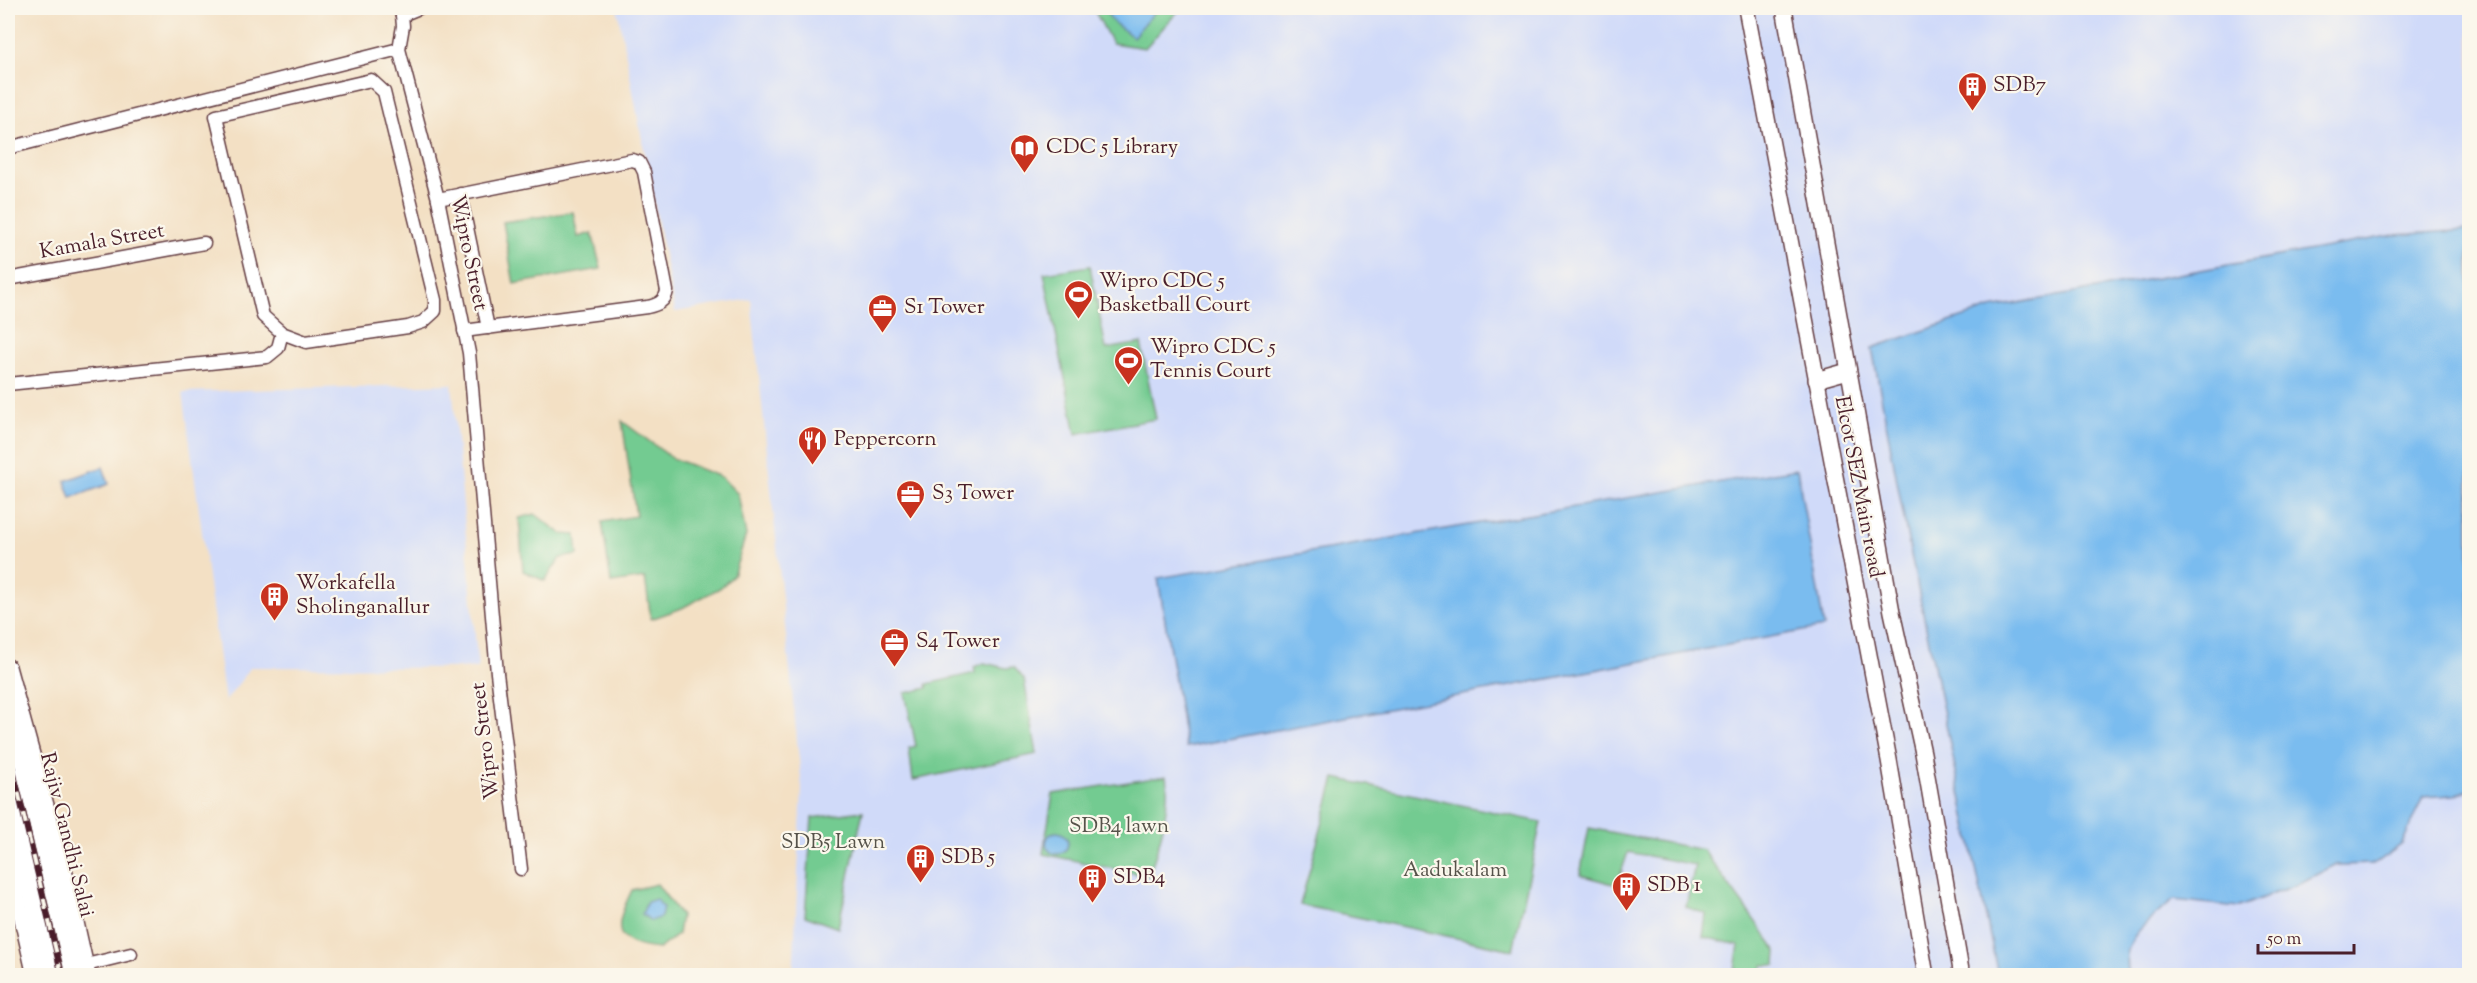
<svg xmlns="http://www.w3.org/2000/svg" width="2477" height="983" font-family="'Sorts Mill Goudy',serif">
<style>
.built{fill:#d0daf9}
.green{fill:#73cb91;stroke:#5e755e;stroke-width:1.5}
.water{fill:#7abcef;stroke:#626e8d;stroke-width:1.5}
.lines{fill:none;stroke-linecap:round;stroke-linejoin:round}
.minor-casing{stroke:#633c42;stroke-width:15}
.tertiary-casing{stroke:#633c42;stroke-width:18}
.primary-casing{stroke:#633c42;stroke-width:22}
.minor{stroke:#fff;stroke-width:12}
.tertiary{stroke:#fff;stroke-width:15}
.primary{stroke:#fff;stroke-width:20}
.rail-casing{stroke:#4a1f2b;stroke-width:6}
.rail{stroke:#fbf7ec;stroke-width:4;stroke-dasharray:11;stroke-linecap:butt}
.labels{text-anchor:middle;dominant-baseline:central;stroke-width:4.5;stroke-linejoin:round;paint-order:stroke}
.poi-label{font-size:21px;fill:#4a1f2b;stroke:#fbf7ec;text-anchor:start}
.street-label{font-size:21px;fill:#4a1f2b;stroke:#fbf7ec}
.park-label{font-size:21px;fill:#56534a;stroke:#fbf7ec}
</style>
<rect width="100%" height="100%" fill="#fbf7ec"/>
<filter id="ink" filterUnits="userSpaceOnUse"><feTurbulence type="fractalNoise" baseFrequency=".0167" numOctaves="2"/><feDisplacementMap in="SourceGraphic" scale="12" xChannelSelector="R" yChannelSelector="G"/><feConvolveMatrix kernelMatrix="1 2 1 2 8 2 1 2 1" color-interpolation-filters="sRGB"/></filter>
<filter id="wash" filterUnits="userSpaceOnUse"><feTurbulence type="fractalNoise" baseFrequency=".008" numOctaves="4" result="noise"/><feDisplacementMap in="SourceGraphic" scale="24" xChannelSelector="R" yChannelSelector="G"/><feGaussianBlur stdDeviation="1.35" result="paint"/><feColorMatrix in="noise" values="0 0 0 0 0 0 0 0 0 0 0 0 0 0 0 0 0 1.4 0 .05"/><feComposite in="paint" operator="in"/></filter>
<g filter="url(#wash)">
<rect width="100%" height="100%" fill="#f3e0c4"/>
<!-- built -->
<g class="built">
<path d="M617,8h1852v967h-1676l9,-187 -51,-489 -76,13z"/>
<path d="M452,384l26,284 -227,-1 -26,35 -42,-310z"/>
</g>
<!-- green -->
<g class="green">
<path d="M1093,8h88l-36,40 -33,-5z"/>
<path d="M573,212l5,25 14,-4 9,36 -87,15 -11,-62z"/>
<path d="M1090,266l16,83 35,-6 15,76 -80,15 -32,-161z"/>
<path d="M622,421l50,37 49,19 17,17 8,41 -13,41 -13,12 -38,20 -31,11 -6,-41 -34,5 -9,-61 34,-6z"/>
<path d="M535,514l27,20 14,1 2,20 -18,3 -15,23 -22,-10 -4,-53z"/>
<path d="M984,663l22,5 8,-1 10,12 13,75 -124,26 -4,-32 7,-2 -11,-53 23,-5 -1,-4 48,-11 -1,-6z"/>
<path d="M1166,776c5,29 -7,73 -18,100l-105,-22 10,-60z"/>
<path d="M1335,778l206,44 -28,128 -213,-45z"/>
<path d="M863,811l-25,117 -33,-12 7,-98z"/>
<path d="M1589,828l114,22 74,101 -1,14h-13l-4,10 -25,-1 5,-29 -36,-8 3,-23 -20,-7 9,-42 -67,-13 -11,33 -37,-10z"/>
<path d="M657,884l24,32 -3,18 -19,15c-49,-4 -45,-22 -27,-59z"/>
</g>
<!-- water -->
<g class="water">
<path d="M1103,8h55l-25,29 -20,-15z"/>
<path d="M2469,230v560l-15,5 -31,2 -21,47 -27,20 -40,1 -39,20 -57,22 -65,-7c-26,22 -55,38 -46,75h-130l-89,-430 -37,-197 119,-40 403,-73z"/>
<path d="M103,467l6,17 -38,14 -6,-17z"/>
<path d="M1797,469l27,158 -638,120 -28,-169z"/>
<circle cx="1057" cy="843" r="11"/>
<path d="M656,899l7,8 -2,10 -10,4 -9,-7 5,-12z"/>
</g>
</g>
<g filter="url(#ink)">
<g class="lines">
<defs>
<g id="minor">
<path d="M399,8l3,7 17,-7"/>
<path d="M402,15l1,11 -4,23 39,150 31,154 28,320 24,196"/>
<path d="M8,148l391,-99"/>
<path d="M460,194l28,134"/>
<path d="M438,199l194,-39 7,2 5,10 23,119c-2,11 -10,14 -20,16l-183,24"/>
<path d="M8,279l196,-36"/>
<path d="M8,384l259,-27 11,-9 4,-15 24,9 102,-15 15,-5 12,-11v-11l-51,-208 -13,-12 -155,36 47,200 19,17"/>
<path d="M86,965l45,-11"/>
</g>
<g id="tertiary">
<path d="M1746,8l143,752 37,216"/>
<path d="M1784,8l108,604 31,141 39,223"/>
<path d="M1816,380l32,-9"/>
<path d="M8,667l58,211 22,98"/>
<path d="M8,857l27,119"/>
</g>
<g id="primary">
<path d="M8,707l23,82 45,187"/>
<path d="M8,798l25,93 18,85"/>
</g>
</defs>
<!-- minor casing -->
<use href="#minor" class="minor-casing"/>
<!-- tertiary casing -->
<use href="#tertiary" class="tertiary-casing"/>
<!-- primary casing -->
<use href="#primary" class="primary-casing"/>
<!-- minor -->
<use href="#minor" class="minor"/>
<!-- tertiary -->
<use href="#tertiary" class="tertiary"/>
<!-- primary -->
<use href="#primary" class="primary"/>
<defs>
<path id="rail" d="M8,749l54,227"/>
</defs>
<!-- rail casing -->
<use href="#rail" class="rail-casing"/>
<!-- rail -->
<use href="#rail" class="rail"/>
</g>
</g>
<!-- icons -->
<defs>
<symbol id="building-pin" viewBox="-11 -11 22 30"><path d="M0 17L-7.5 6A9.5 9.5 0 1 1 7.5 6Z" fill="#c8321e" stroke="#fbf7ec"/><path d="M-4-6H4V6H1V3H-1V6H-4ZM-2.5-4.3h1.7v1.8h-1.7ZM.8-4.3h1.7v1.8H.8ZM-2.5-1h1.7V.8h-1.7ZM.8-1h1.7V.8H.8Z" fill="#fff"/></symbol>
<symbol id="library-pin" viewBox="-11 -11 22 30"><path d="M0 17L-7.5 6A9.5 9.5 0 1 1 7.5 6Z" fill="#c8321e" stroke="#fbf7ec"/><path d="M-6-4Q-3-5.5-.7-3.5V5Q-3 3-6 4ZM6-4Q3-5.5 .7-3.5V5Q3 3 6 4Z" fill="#fff"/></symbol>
<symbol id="stadium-pin" viewBox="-11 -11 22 30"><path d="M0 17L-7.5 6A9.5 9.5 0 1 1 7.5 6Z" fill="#c8321e" stroke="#fbf7ec"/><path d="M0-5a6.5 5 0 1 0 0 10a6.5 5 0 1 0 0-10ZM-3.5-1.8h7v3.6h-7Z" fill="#fff"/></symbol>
<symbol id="office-pin" viewBox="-11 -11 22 30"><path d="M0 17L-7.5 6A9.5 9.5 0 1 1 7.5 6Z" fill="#c8321e" stroke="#fbf7ec"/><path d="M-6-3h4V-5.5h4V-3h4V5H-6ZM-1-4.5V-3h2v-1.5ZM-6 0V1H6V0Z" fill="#fff"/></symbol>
<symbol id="restaurant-pin" viewBox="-11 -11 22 30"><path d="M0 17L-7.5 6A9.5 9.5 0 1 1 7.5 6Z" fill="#c8321e" stroke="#fbf7ec"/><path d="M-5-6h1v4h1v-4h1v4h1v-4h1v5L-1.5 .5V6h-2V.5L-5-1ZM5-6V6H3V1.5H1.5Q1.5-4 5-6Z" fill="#fff"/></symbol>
</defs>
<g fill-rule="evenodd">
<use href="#building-pin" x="1956" y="70" width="33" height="45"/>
<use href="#library-pin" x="1008" y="132" width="33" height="45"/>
<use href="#stadium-pin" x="1062" y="278" width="33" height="45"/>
<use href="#office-pin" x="866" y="292" width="33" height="45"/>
<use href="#stadium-pin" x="1112" y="344" width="33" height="45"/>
<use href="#restaurant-pin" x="796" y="424" width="33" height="45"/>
<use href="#office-pin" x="894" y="478" width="33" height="45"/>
<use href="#building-pin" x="258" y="580" width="33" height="45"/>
<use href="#office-pin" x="878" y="626" width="33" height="45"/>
<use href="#building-pin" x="904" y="842" width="33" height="45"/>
<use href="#building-pin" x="1076" y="862" width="33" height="45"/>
<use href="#building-pin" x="1610" y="870" width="33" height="45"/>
</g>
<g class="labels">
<!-- poi labels -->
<g class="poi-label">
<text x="1993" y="86">SDB7</text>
<text x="1046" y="148">CDC 5 Library</text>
<text x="1099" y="282">Wipro CDC 5<tspan x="1099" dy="24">Basketball Court</tspan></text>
<text x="904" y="308">S1 Tower</text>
<text x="1150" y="348">Wipro CDC 5<tspan x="1150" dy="24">Tennis Court</tspan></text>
<text x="834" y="440">Peppercorn</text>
<text x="932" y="494">S3 Tower</text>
<text x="296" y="584">Workafella<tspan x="296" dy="24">Sholinganallur</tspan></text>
<text x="916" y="642">S4 Tower</text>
<text x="941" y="858">SDB 5</text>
<text x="1113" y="878">SDB4</text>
<text x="1647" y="886">SDB 1</text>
</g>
<!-- street labels -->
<g class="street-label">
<text transform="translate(102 242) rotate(-10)">Kamala Street</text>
<text transform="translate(468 253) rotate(78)">Wipro Street</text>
<text transform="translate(1858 487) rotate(79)">Elcot SEZ Main road</text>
<text transform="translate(486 741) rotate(-97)">Wipro Street</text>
<text transform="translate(66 835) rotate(76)">Rajiv Gandhi Salai</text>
</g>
<!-- park labels -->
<g class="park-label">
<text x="1119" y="827">SDB4 lawn</text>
<text x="833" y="843">SDB5 Lawn</text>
<text x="1455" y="871">Aadukalam</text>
</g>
</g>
<!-- margin -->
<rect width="2477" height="983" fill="none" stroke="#fbf7ec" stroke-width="30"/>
<!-- scale -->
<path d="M2258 944v9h96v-9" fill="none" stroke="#4a1f2b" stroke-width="3"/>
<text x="2267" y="944" font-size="18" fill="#4a1f2b" stroke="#fbf7ec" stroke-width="4.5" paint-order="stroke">50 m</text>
</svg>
